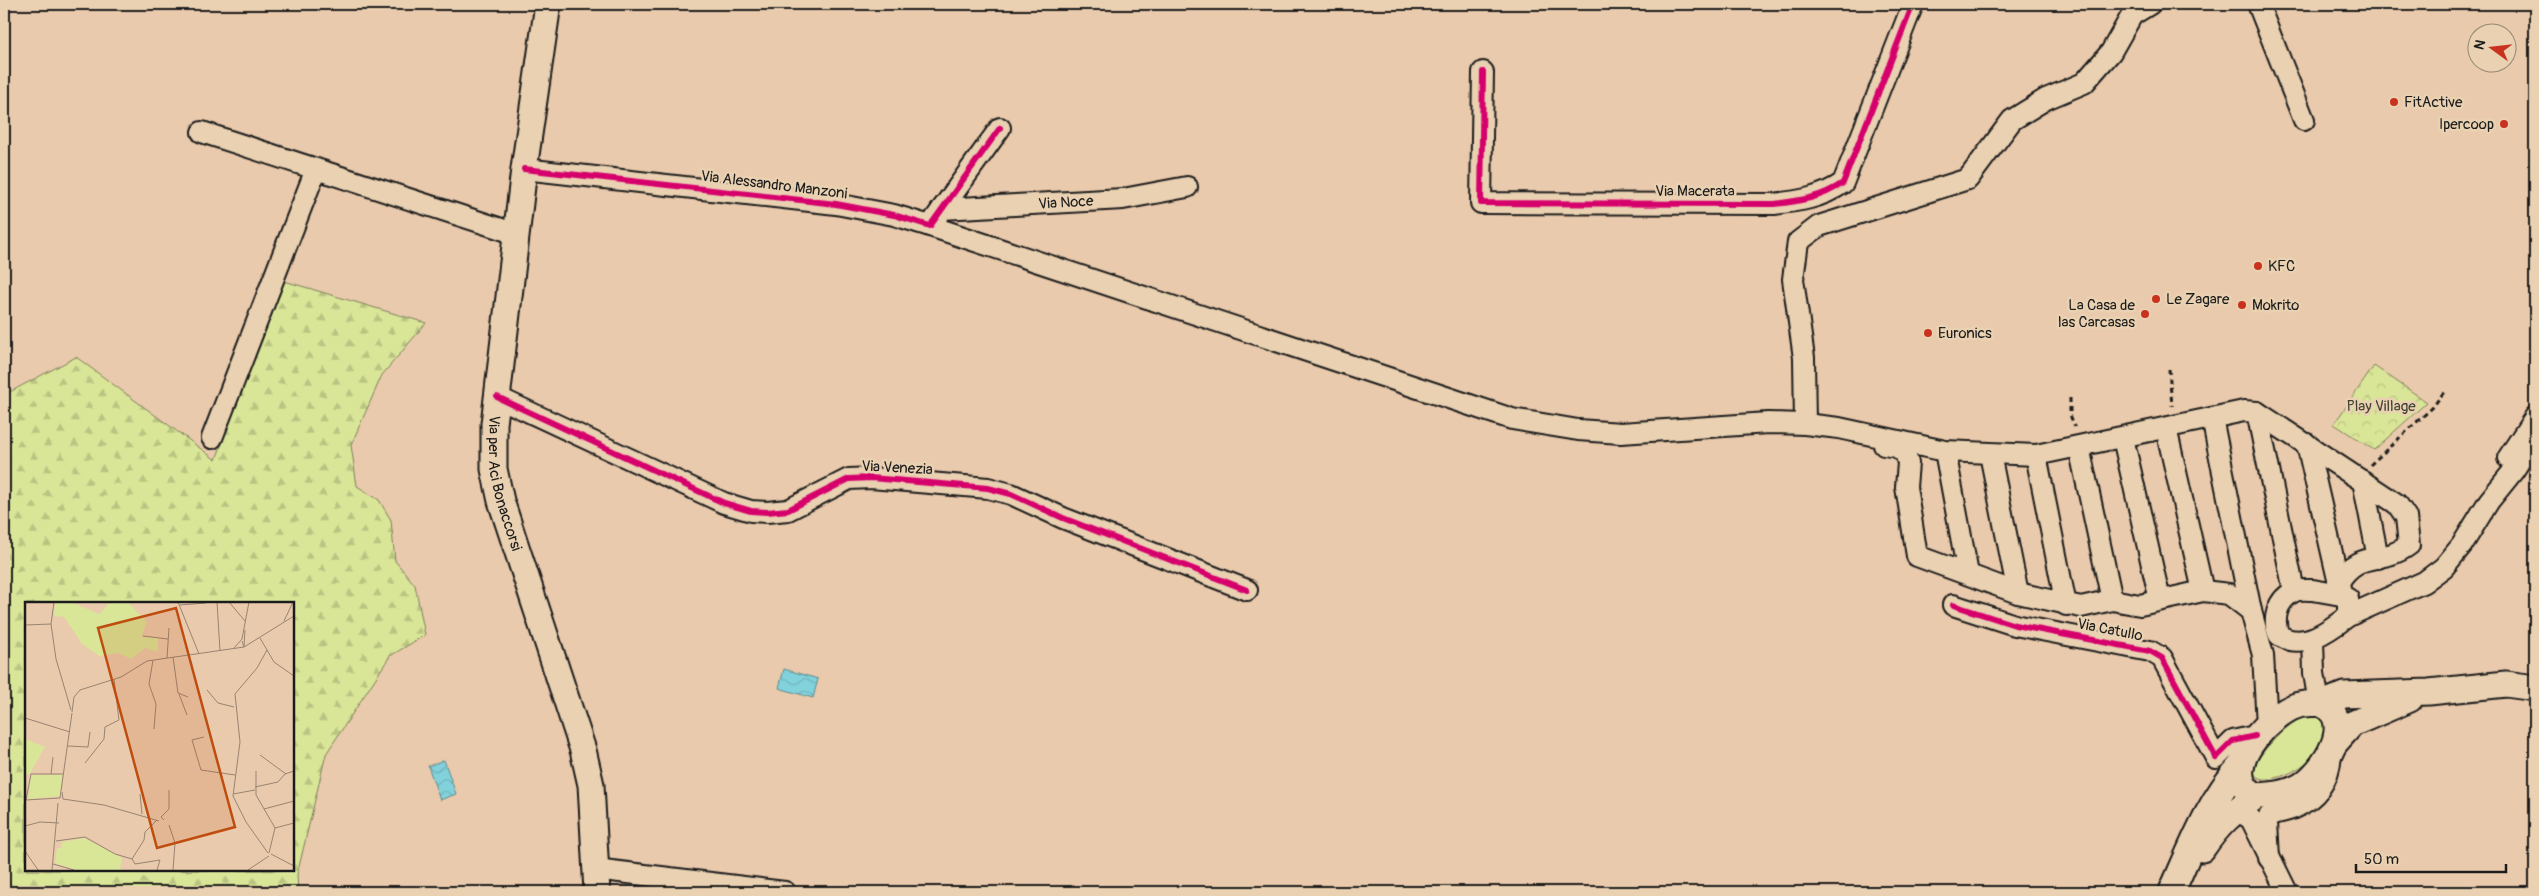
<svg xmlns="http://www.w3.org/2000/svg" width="2539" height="896" font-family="Pangolin,sans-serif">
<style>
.grass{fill:#d9e597;stroke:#7a805a}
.forest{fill:url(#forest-firs);stroke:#7a805a;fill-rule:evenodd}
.park{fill:url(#park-crowns);stroke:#7a805a}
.water{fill:url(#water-waves);stroke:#59898f}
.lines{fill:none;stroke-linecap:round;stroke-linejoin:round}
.minor-casing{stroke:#1c1c1c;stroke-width:24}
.major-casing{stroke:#1c1c1c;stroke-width:29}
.path{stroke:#1c1c1c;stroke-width:3;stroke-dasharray:5 4;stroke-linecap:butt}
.minor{stroke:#e9d1b1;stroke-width:20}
.major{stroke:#e9d1b1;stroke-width:25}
.cycleway-casing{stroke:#e9d1b1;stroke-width:9}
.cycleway{stroke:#d6006c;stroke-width:6}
.poi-dot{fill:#c8321e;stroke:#e9d1b1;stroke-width:2}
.labels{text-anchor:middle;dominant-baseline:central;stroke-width:5;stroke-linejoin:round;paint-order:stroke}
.poi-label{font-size:15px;fill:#1c1c1c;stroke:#e9d1b1;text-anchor:start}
.street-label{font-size:15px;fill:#1c1c1c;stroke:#e9d1b1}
.park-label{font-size:15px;fill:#424435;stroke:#e9d1b1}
.inset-road{fill:none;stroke:#988472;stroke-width:1}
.view{fill:#bf4d0f;fill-opacity:0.15;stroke:#bf4d0f;stroke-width:2.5}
.inset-edge{fill:none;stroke:#1c1c1c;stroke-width:2.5}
</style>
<defs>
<pattern id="forest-firs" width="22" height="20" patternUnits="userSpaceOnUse" patternTransform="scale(1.25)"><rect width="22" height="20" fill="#d9e597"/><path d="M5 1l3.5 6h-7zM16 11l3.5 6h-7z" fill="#bac482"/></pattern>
<pattern id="park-crowns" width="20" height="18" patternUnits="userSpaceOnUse" patternTransform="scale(1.25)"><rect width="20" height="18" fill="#d9e597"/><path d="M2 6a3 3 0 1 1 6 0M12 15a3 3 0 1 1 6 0" fill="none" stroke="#bac482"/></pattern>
<pattern id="water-waves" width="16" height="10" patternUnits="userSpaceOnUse" patternTransform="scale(1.25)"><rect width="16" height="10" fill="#82d2dc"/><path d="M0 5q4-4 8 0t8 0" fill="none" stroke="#70b4bc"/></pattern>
</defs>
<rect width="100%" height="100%" fill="#eacaac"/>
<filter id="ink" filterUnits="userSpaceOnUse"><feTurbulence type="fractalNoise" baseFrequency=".02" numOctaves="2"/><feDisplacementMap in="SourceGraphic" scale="10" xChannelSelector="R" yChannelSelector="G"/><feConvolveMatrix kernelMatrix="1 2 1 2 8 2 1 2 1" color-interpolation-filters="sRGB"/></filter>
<g filter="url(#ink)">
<!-- grass -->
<path class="grass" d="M2316,714l6,3c24,55 -114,94 -51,26 12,-13 27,-27 45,-29z"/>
<!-- forest -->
<path class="forest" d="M281,280l145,43 -44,52 -31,70 6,41 22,14 12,20 4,41 20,24 10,50 -35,21 -64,98 -29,121 1,17h-294v-497l72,-38 140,103zM26,604h266v266h-266z"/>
<!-- park -->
<path class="park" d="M2374,366l53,36 -53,48 -40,-26z"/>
<!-- water -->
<g class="water">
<path d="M784,669l34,10 -5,19 -34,-10z"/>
<path d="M444,760l12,34 -16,6 -12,-34z"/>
</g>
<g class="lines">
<defs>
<g id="minor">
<path d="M2258,4l46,116"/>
<path d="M1483,72l-2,131 293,1c26,-3 47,-6 69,-21l70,-179"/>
<path d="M202,132l315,102"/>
<path d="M524,169l312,35 58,11 36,11 70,-98"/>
<path id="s1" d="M942,209l181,-10 64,-12"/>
<path d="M930,226l582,193 66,11 43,3 147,-10 37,1 34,4 106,23 91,4 208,-44 13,1 140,92 9,13 3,28c-28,21 -50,3 -71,38"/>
<path d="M497,397l227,106 27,8 16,1 21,-2 61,-31 22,-1 117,10 23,6 52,24 184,72"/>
<path d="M2257,412l37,179"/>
<path d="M2212,418l39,193"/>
<path d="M1805,424l-1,-66 -11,-79 5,-37 21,-16 149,-47 44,-59 34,-21 38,-16 27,-31 21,-37 18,-11"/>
<path d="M2166,428l37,163"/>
<path d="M212,438l104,-269"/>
<path d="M2123,438l37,162"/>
<path d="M2307,444l33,144"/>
<path d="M1884,445l13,2 8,6 3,10 -2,24 11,69 101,37 63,14 31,-7 28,5 63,-14 26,3 22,17 12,44 4,70"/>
<path d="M2079,447l33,153"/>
<path d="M1945,451l23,123"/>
<path d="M1990,454l28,139"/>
<path d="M2036,455l30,150"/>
<path d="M2508,458l27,-41"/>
<path d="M2363,481l15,77"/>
<path d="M2313,590l28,5 7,4v17c-18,14 -46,35 -69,19 -7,-15 -2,-35 14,-43 5,-3 14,-2 20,-2z"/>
<path d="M1953,605l62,20 135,26 12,7 54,100 17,-17 22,-5"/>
<path d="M2348,616l76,-34 20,-15 18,-22 27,-44 25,-31 13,-21 8,-5"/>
<path d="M2313,639l1,34 5,30"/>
<path d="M2236,810l15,9 36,73"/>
<path d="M2269,858l-2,-36 2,-6c8,-4 15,-4 23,-7 24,-10 37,-28 39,-54"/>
<path d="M595,869l190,23"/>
</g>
<g id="major">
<path id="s2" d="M548,4l-24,165 -30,255v45l7,32 82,249 8,35 6,107"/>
<path d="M2319,703c40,15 5,70 -20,84 -13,7 -27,8 -42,9 -3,-2 -9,-6 -12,-9 -19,-27 28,-74 51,-81 7,-3 16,-2 23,-3z"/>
<path d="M2322,704l22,-9 85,-3 77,-8 29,4"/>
<path d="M2335,743l17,-19 58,-25"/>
<path d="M2202,849c17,-25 30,-37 55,-53"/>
<path d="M2172,891c21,-47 36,-89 70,-127"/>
</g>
</defs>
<!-- minor casing -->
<use href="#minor" class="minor-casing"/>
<!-- major casing -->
<use href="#major" class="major-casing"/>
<!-- path -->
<g class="path">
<path d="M2169,369l3,37"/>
<path d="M2070,398v17l5,12"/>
<path d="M2370,465l62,-57 12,-16"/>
</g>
<!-- minor -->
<use href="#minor" class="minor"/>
<!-- major -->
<use href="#major" class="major"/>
<defs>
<g id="cycleway">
<path d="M1483,72l-2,131 293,1c26,-3 47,-6 69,-21l70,-179"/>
<path d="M524,169l312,35 58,11 36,11 70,-98"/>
<path d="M497,397l227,106 27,8 16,1 21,-2 61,-31 22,-1 117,10 23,6 52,24 184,72"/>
<path d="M1953,605l62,20 135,26 12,7 54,100 17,-17 22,-5"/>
</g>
</defs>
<!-- cycleway casing -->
<use href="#cycleway" class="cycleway-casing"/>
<!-- cycleway -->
<use href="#cycleway" class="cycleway"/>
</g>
</g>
<!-- markers -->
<g class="poi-dot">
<circle cx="2394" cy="102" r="5"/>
<circle cx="2504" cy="124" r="5"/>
<circle cx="2258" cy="266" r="5"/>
<circle cx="2156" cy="299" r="5"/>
<circle cx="2242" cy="305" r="5"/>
<circle cx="2145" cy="314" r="5"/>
<circle cx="1928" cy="333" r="5"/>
</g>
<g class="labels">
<!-- poi labels -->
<g class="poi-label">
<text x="2404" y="102">FitActive</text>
<text x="2494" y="124" text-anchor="end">Ipercoop</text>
<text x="2268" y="266">KFC</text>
<text x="2166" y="299">Le Zagare</text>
<text x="2135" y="305" text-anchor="end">La Casa de<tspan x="2135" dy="17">las Carcasas</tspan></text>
<text x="2252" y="305">Mokrito</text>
<text x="1938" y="333">Euronics</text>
</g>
<!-- street labels -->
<g class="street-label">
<text transform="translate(774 185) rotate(7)">Via Alessandro Manzoni</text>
<text x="1695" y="191">Via Macerata</text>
<text stroke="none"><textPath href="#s1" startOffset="124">Via Noce</textPath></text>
<text transform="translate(897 468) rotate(3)">Via Venezia</text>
<text stroke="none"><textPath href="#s2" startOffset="484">Via per Aci Bonaccorsi</textPath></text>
<text transform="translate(2110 630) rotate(11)">Via Catullo</text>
</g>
<!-- park labels -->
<g class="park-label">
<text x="2381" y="406">Play Village</text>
</g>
</g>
<!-- overview -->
<g transform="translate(25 602)">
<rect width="269" height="269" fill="#eacaac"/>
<path d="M0,137l20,8 -14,25 -6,4zM6,173h31l-2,21 -32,3zM59,236l38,20 -2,11 4,1h-48l-21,-7 2,-15h4l1,-6z" fill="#d9e597"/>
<path d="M30,0h16l28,12 11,-12h18l19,20 -6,15 17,1v14l-13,-4 -14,11 -13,-6 -19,3 -17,-12 -18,-27 -10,-1z" fill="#d9e597"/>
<path class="inset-road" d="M29,0l-3,22 5,35 15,51M153,0l21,52M192,0l3,49M204,0l16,19M155,3l26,-2M259,19l9,-19M0,23l26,-1M118,34l25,3M235,36l14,24 20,14M217,39l2,6 50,-31M209,46l8,-9 7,-37M242,48l-10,18 -22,26 5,48 -7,54 13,26 22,31M148,55l5,36 10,4M142,56l2,-30M128,58l-4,24 7,20 -2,25M182,88l11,13 16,4M154,92l8,21M47,110l2,-15 6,-7 41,-13 26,-16 97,-14 1,-17M0,116l45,14M179,135l-12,3 9,30 34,5M43,144l20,1 2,-15M235,153l26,19M60,161l19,-24 1,-12 14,-7 -5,-41M231,169v24l19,33 -6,25M26,172l2,-17M230,185l23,-5 7,-8 9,-3M37,190l1,7 41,6 55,16M115,192l2,20M208,192l22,-4M35,196l12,-85M1,198l5,-26h32M1,198l34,-2M239,207l30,-8M139,218l-3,-3 8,-8v-19M144,223l6,18 -2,27M0,224l15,-4 19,1M250,226l19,-5M31,239l29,-4 30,17 17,5 12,-19 1,-8 12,-12M0,249l13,19M246,252l23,12M107,257l3,5 25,-4 -3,10M28,262l21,6M27,268l6,-67M223,268l21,-14"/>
<path class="view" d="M151,6l59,219 -78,21 -59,-220z"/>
<rect width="269" height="269" class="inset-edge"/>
</g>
<!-- margin -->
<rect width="2539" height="896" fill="none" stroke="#e9d1b1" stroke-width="20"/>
<rect x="10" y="10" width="2519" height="876" fill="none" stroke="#1c1c1c" stroke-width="2" filter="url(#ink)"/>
<!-- north arrow -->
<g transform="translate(2492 48) rotate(285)"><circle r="24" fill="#e9d1b1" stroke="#978975"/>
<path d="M0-4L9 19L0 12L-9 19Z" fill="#c8321e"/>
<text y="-8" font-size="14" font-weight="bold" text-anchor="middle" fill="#1c1c1c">N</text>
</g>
<!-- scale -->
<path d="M2356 864v8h150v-8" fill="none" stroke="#1c1c1c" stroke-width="2.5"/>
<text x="2364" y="864" font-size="15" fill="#1c1c1c" stroke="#e9d1b1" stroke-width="4" paint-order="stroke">50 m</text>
</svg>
